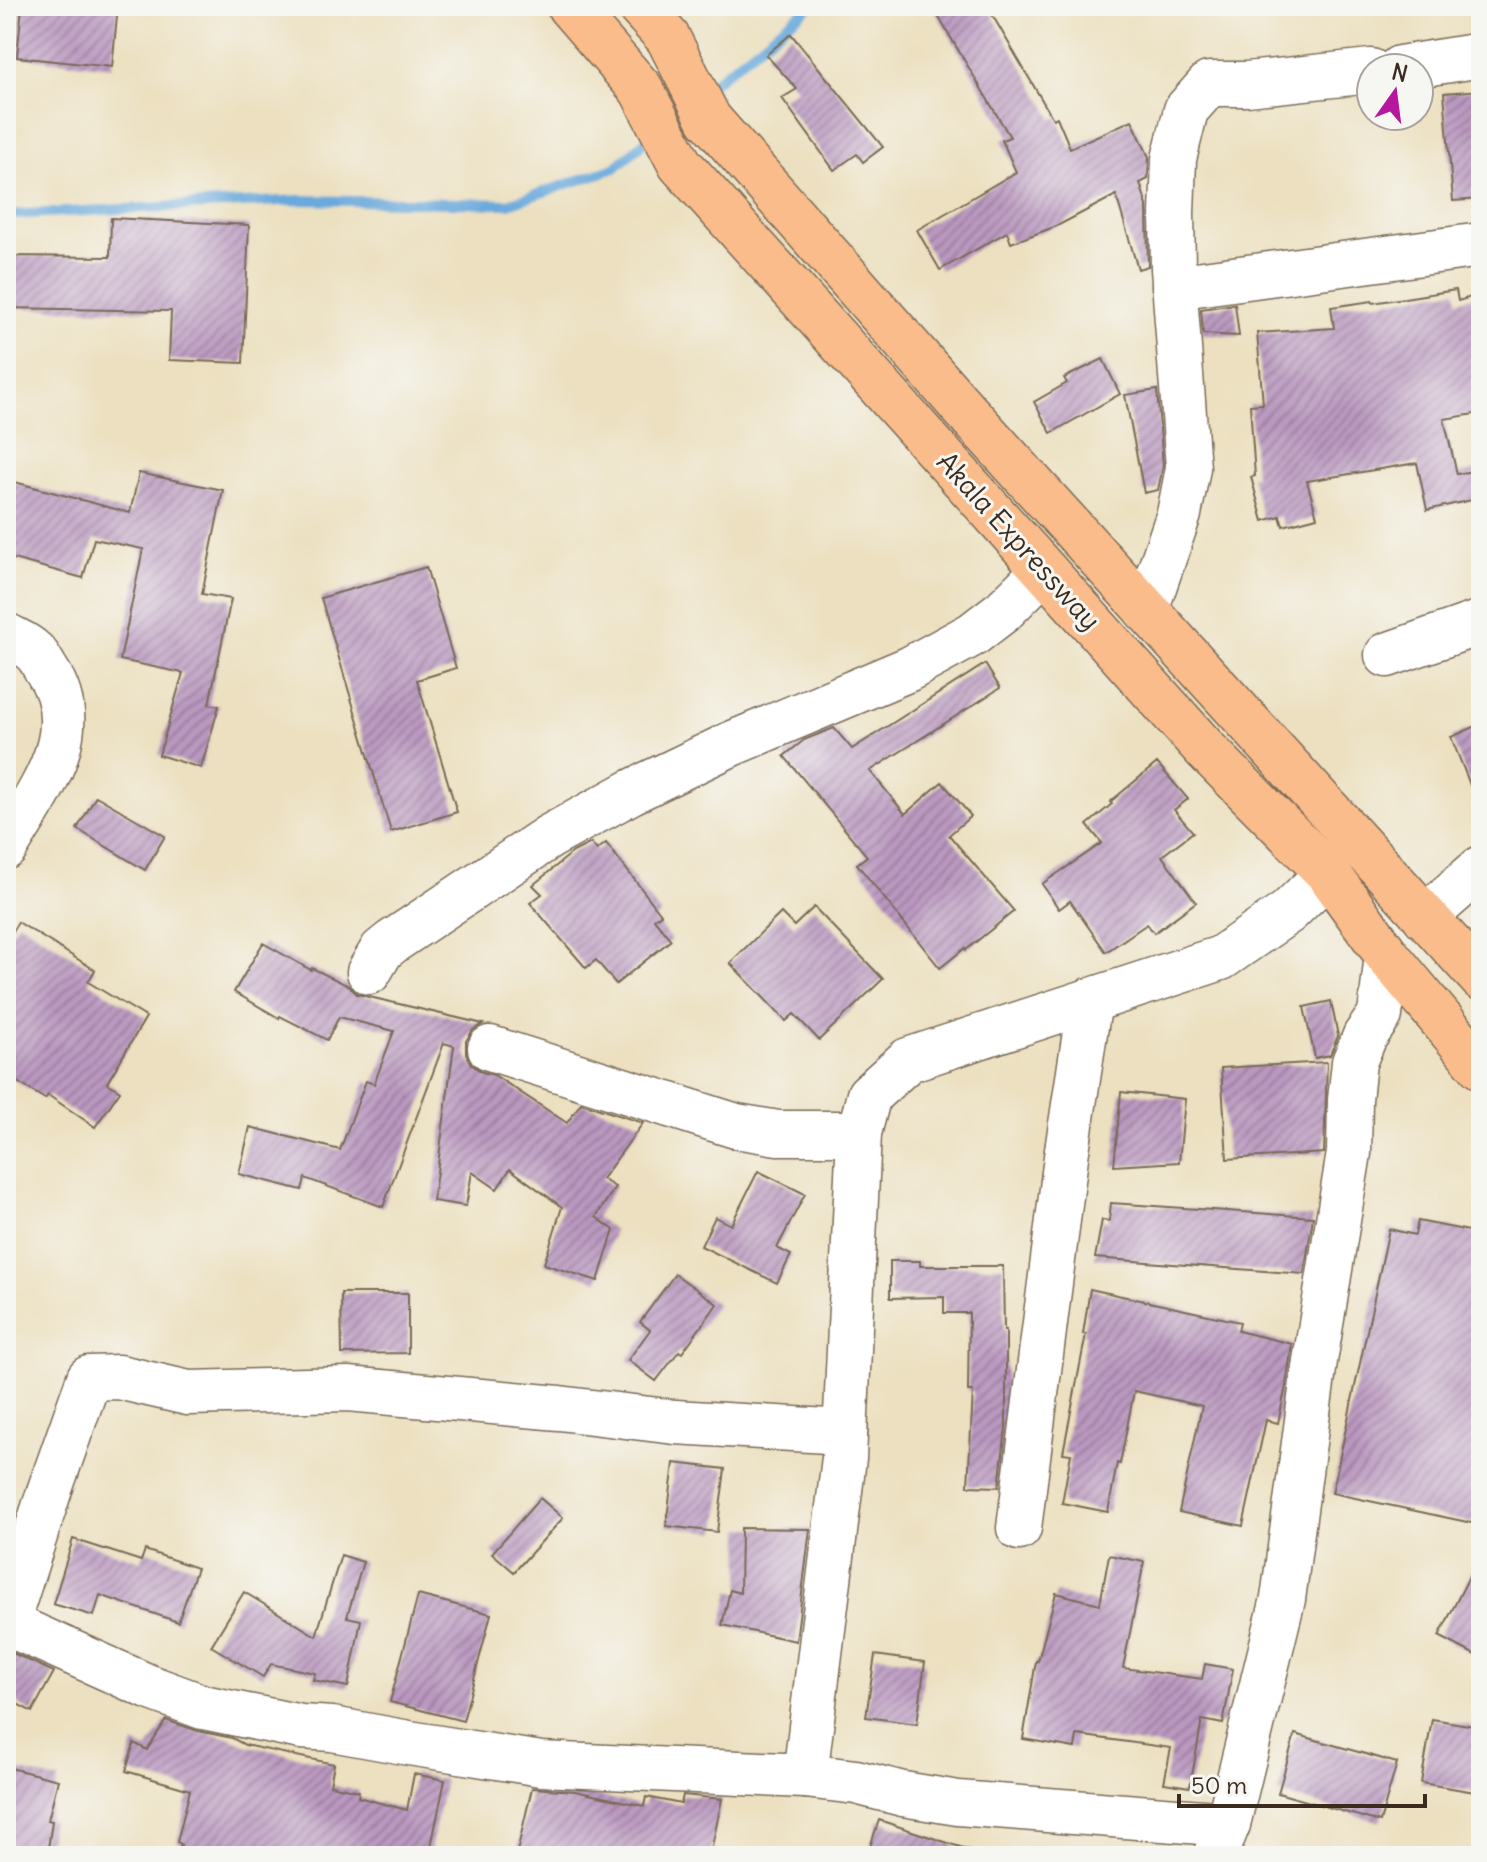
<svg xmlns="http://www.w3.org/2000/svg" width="1487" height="1862" font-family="Delius,sans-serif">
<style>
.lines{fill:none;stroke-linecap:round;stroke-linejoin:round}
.stream{stroke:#69a9dc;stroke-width:10}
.building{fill:url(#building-hatch)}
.minor-casing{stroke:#796a57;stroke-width:47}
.major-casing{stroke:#796a57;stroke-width:47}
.minor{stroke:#fff;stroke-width:44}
.major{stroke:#fabc8b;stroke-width:44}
.labels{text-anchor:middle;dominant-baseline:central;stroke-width:6;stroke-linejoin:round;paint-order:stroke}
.street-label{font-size:28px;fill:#3b2a1e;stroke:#f6f6f2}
</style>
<defs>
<pattern id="building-hatch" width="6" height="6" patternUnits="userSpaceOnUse" patternTransform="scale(2)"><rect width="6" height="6" fill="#ba98c0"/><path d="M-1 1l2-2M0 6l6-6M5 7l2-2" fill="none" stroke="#987c9b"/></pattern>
</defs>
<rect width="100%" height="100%" fill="#f6f6f2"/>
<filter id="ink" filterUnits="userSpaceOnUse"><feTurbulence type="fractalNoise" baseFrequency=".0125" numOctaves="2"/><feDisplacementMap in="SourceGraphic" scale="16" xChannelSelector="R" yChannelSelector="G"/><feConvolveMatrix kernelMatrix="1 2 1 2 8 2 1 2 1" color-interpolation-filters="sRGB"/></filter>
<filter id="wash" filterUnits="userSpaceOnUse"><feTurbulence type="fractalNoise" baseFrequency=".006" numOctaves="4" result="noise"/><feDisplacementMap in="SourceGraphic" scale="32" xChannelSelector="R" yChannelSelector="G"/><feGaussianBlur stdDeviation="1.8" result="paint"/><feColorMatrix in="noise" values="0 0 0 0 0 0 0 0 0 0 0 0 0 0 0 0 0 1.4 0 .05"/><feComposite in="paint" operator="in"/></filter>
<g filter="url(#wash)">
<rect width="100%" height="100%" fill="#ece0c0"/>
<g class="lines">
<!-- stream -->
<g class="stream">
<path d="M704,90l106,-84"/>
<path d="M6,215l295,-15 207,4 107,-36 38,-34"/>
</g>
</g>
<g id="blocks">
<!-- building -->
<g class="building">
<path d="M22,6h96l-6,61 -95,-10z"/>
<path d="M932,6h55l66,113 4,-2 13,31 62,-28 17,37 -1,22 -8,4 7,23 1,60 -10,3 -22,-74 -59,31 -46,17 -4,-11 -67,38 -23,-40 99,-58 -14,-32 8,-3z"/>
<path d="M791,34l92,113 -20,15 -6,-8 -23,16 -52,-72 15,-9 -31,-34z"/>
<path d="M1481,90v109l-28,2 -9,-108z"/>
<path d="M111,218l138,7 -6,138 -74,-3 2,-49 -165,-3v-52l104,1z"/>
<path d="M1456,290l2,11 23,-7v119l-37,6 13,55 21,-4 3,14v14l-54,12 -10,-47 -110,18 10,36 -34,9 -3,-10 -17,5 -12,-44 4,-1 -5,-71 13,-1 -6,-71 77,-5 -3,-21 41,-6 1,2z"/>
<path d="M1235,304l4,32 -36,-2 -2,-25z"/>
<path d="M1103,359l17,35 -69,39 -17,-31 33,-19 -3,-5z"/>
<path d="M1157,390l6,76 -5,24 -14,3 -19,-98z"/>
<path d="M139,473l84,17 -21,104 29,5 -22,105 10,2 -18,62 -42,-13 24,-82 -63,-13 23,-111 -49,-10 -11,39 -77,-21v-58l5,-18 119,32z"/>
<path d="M426,567l30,101 -39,12 40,132 -66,20 -70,-234z"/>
<path d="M985,664l15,24 -130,83 35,43 37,-32 29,34 -22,19 65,76 -48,39 -1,-2 -25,20 -83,-104 10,-8 -83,-100 20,-16 30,-12 18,21z"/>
<path d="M1481,724v85l-1,1 -29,-73z"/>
<path d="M1157,763l31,36 -14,11 19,22 -31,24 34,46 -42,31 -7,-9 -41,28 -36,-51 -11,8 -17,-25 60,-41 -15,-18 25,-21 -2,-2z"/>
<path d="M96,796l69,40 -20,34 -68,-41z"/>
<path d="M591,843l6,7 9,-7 55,71 -7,5 17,21 -55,44 -20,-24 -10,8 -56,-65 12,-9 -9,-9 40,-33z"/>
<path d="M814,907l69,72 -64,61 -25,-26 -8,7 -56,-58 51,-50 13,13z"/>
<path d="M18,922l77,48 -7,12 58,35 -39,66 13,8 -25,36 -47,-32 -3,4 -39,-24v-133z"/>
<path d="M263,943l48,27 1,-2 37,18 8,8 126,30 -10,6 -7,11v12l5,11 11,8 12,3 73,48 14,-20 62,20 -41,56 13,8 -19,30 18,13 -16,51 -54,-17 18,-57 -52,-38 -13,20 -25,-17 -6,34 -33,-5 21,-155 -10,-3 -61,164 -78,-29 -3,12 -63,-16 11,-47 90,23 26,-69 8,3 20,-53 -55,-14 -12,23 -47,-24 -1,2 -45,-26z"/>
<path d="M1331,1001l7,35 -8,19 -15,3 -11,-51z"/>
<path d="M1327,1062l-3,91 -97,6 -6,-91z"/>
<path d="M1121,1092l64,7 -6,63 -65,4z"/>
<path d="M758,1171l47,23 -28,54 14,7 -14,28 -76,-37 14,-29 16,8z"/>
<path d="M1111,1203l202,14 -9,57 -209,-16 7,-38 7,1z"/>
<path d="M1418,1221l61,12 -4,15 6,1v276l-149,-32 57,-264 26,6z"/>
<path d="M890,1261h30v5h83l1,64h2v98l-7,59 -31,-1 5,-95h-5l1,-78h-25v-16l-54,1z"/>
<path d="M675,1274l42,30 -35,49 -3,-2 -23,30 -28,-21 22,-30 -10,-8z"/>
<path d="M1090,1289l150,33 -2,9 54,13 -6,42 -8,37 -12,-3 -23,106 -64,-14 23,-106 -68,-15 -14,73 -3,-1 -9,49 -46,-9 9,-49 -8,-1 23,-119h-3z"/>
<path d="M341,1293h67v60l-66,1z"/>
<path d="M674,1463l51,6 -8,63 -51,-6z"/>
<path d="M540,1498l23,20 -49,54 -22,-19z"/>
<path d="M741,1528l69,1 -14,112 -74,-16 8,-35 10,3z"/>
<path d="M73,1539l68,22 4,-11 52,18 -19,54 -78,-27 -6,21 -41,-12z"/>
<path d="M1481,1553v105l-42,-22z"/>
<path d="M341,1555l22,7 -16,55 14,3 -13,67 -35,-7 2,-7 -44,-9 -8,13 -52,-31 33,-54 72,44z"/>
<path d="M1109,1555l35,7 -21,106 79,11 3,-15 28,5 -10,55 -21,-4 -12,67 -26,-4 7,-35 -94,-13 -2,13 -52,-9 13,-78h2l18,-68 44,11z"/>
<path d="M418,1595l73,19 -28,107 -73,-19z"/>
<path d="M6,1650l48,22 -22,40 -26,-14z"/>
<path d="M875,1655l50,7 -8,62 -51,-7z"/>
<path d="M1432,1719l49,8v66l-60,-10z"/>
<path d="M166,1720l32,11 34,7 13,7 89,19 -4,21 29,6 -1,6 49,13 7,-36 31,6 -16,76h-251l3,-12 -4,-2 13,-52 -64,-19 8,-28 13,7z"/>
<path d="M1295,1734l102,29 -17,59 -102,-29z"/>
<path d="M6,1767l52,13 -10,40 4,1 -5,35h-41z"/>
<path d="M532,1788l43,3 69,15 2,-9 35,7 2,-9 39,4 -12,57h-194z"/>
<path d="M879,1820l93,31 -1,5h-104z"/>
</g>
</g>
</g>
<g filter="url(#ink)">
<use href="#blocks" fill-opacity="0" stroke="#796a57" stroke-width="2"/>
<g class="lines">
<defs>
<g id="minor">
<path d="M1400,68l81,-13"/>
<path d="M1174,287l307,-42"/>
<path d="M1146,610l33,-96 9,-46 -15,-200 -1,-55 2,-54 12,-49 23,-26h38l124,-13"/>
<path d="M6,635c9,5 20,9 27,16 6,4 10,14 14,20 41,61 -10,124 -41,176"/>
<path d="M1387,655l94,-33"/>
<path d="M1425,917l56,-49"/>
<path d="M369,972l13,-22 10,-8 157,-105 82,-45 100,-48 178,-75 64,-35 30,-23 41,-41"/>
<path d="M490,1048l246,78 42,7h81"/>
<path d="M1019,1528l47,-371 24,-157"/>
<path d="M6,1623l143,64 54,20 98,20 31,2 77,14 132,21 264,12 39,-318 15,-325 10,-38 39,-35 313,-102 67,-46 40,-39"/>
<path d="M7,1623l43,-134 39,-111 30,-1 69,16 160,-4 211,19 116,14 170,10"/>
<path d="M805,1776l51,6 47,12 55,9 270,21"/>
<path d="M1215,1856l13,-32 55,-225 32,-238 34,-208 1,-53 4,-38 11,-26 15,-21 7,-60"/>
</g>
<g id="major">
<path d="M569,6l72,83 39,75 526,586 122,123 59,82 94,112"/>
<path d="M639,6l29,32 41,81 253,288 519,571"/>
</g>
</defs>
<!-- minor casing -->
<use href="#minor" class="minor-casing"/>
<!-- major casing -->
<use href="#major" class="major-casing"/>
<!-- minor -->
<use href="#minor" class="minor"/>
<!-- major -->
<use href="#major" class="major"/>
</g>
</g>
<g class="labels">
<!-- street labels -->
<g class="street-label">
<text transform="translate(1019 541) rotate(48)">Akala Expressway</text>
</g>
</g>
<!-- margin -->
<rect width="1487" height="1862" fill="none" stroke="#f6f6f2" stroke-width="32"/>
<!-- north arrow -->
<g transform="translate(1395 92) rotate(14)"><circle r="38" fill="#f6f6f2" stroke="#aba49d" stroke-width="2"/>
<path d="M0-6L14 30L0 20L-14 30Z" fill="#b5179e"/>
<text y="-12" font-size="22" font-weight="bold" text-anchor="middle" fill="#3b2a1e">N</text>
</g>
<!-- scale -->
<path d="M1179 1794v12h246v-12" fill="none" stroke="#3b2a1e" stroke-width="4"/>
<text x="1191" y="1794" font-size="24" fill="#3b2a1e" stroke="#f6f6f2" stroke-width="6" paint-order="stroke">50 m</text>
</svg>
